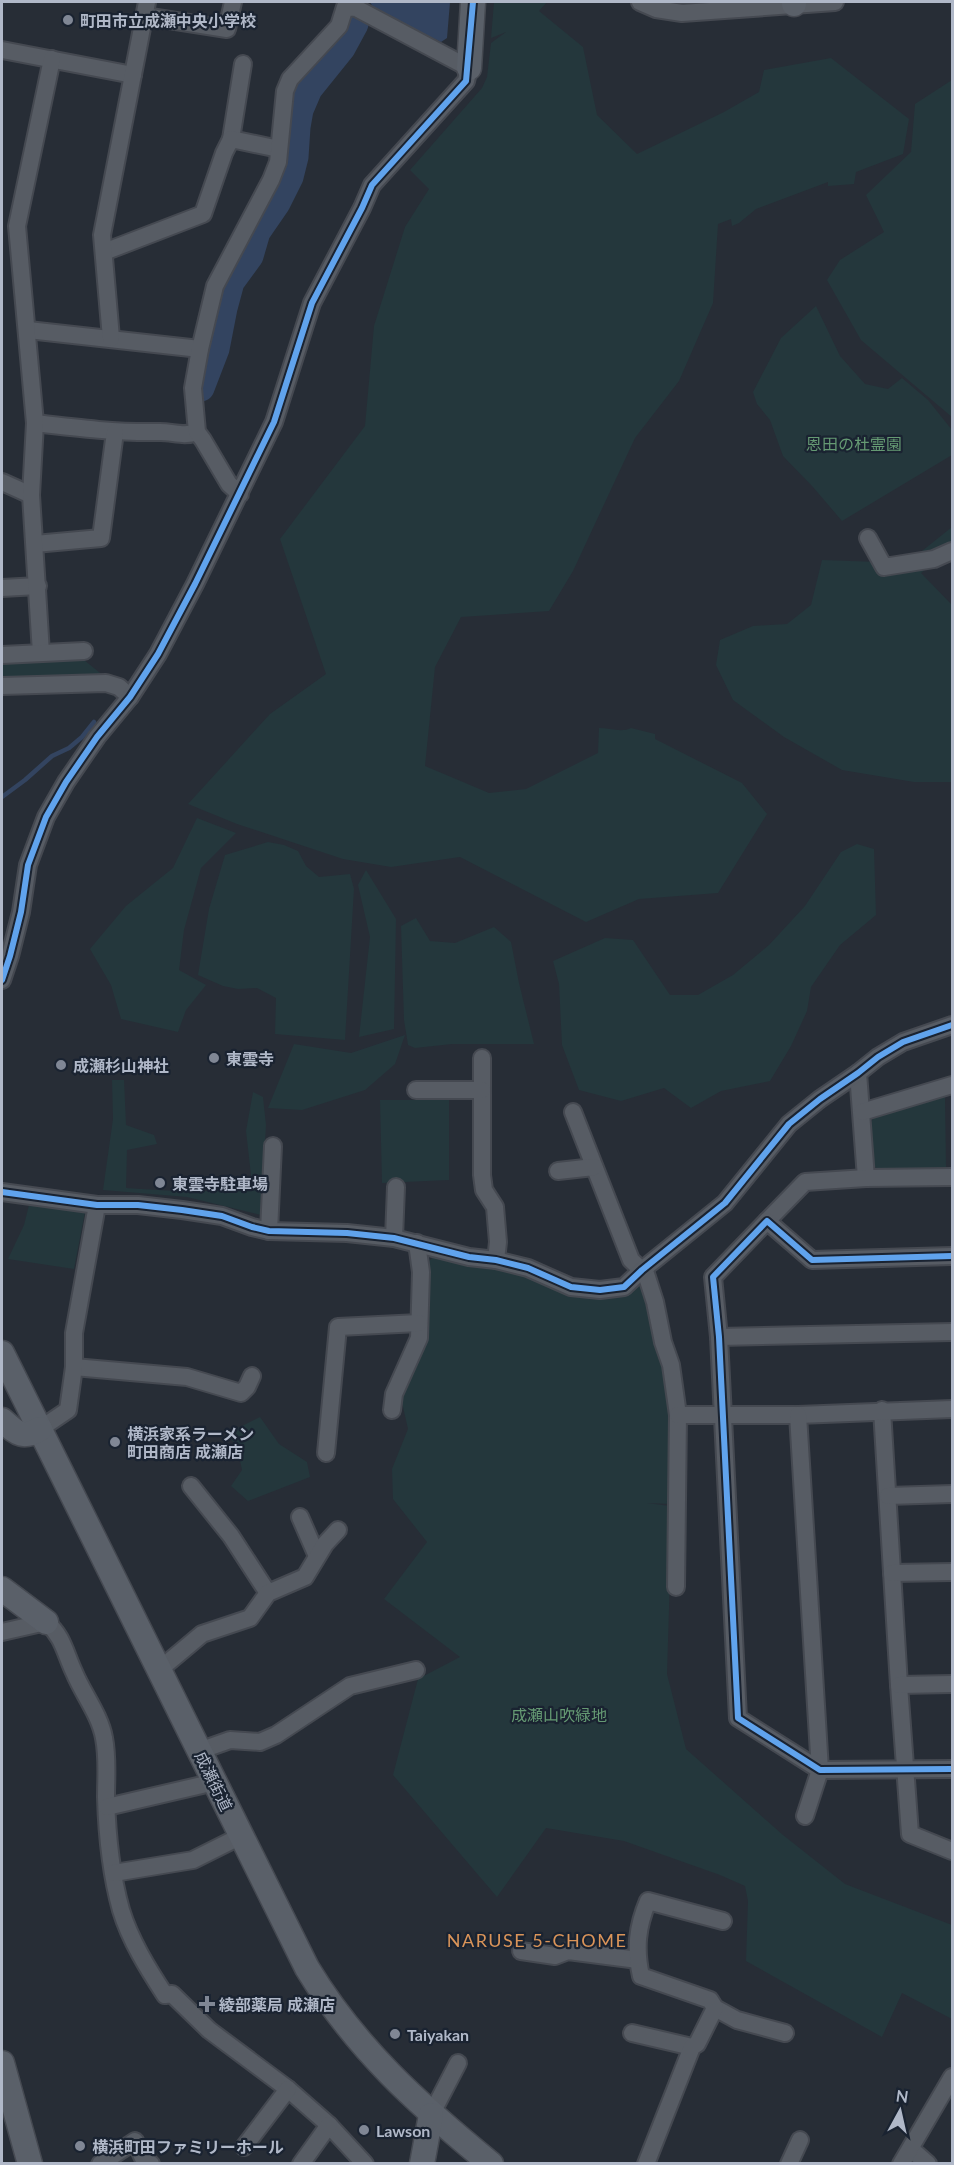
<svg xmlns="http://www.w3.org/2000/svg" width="954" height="2165" font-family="Lato,'Noto Sans JP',sans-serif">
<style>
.green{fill:#24373c}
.water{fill:#334460}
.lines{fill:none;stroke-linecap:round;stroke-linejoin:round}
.stream{stroke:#334460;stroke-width:4.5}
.river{stroke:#334460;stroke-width:27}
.street-casing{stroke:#454951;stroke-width:20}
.secondary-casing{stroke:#454951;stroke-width:27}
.street{stroke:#575c64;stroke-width:16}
.secondary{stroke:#5a6069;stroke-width:24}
.cycleway-casing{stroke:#1a2331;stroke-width:10}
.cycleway{stroke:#60a3ed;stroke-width:6}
.poi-dot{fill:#808795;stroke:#1a2331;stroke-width:2}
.labels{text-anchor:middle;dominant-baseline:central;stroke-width:4.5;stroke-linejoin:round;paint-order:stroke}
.poi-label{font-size:16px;font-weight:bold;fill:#b0b8c8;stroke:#1a2331;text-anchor:start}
.park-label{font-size:16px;fill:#659a73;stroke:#1a2331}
.street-label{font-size:16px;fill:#b0b8c8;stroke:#1a2331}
.neighbourhood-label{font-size:18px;letter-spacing:1.5px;fill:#da9459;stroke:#1a2331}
</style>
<rect width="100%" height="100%" fill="#272d36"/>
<!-- green -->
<g class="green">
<path d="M494,2h53l-8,9 44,36 14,68 40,39 87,-42 35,-20 5,-22 67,-12 78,61 -6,35 -47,18 -2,12 -26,2v-4l-72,27 -17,14 -7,3 -1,-7 -13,5 -5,79 -34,78 -44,57 -62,133 -24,40 -88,6 -26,50 -10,99 64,27 37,-4 72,-36 1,-25c10,0 23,5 32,0l24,6v5l87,44 25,31 -49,79 -79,6 -53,23 -126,-65 -69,10 -48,-8 -106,-35 -49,-20 82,-90 56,-40 -46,-135 85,-113 9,-100 31,-99 24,-38 -19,-19 72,-82 5,-11 4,-34 15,-11 -15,6z"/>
<path d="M952,80v337l-91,-77 -34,-60 13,-20 44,-28 -18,-37 45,-43 4,-48z"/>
<path d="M816,306l24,50 25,28 23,5 14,-11 26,22 24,30v25l-110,66 -29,-34 -30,-31 -13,-36 -13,-16 -4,-12 28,-54z"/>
<path d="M952,527v21l-31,25 31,32v177h-38l-72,-12 -58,-33 -51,-37 -17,-35 4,-25 33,-14 34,-2 24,-19 11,-45 85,3z"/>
<path d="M84,660l21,17 -103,3v-19z"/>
<path d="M197,818l39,15 -35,35 -17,62 -5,40 27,15 -20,25 -8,22 -57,-13 -10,-34 -21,-36 36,-43 47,-38z"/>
<path d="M268,842l16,3 14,6 8,15 13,11 31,-3 4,15 -9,151 -70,-6 1,-36 -19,-10 -19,1 -15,-3 -25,-11 11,-66 16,-54z"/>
<path d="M857,844l17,5 2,66 -36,30 -29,42 -4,24 -16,35 -21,35 -49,10 -30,17 -27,-20 -43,13 -42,-11 -17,-45 -3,-61 -6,-23 52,-23 28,2 37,55h28l35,-20 36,-30 36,-39 36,-54z"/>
<path d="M366,870l30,49 -2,110 -35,8 11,-100 -12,-52z"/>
<path d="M416,918l14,23 25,2 39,-16 17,15 8,41 15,61h-82l-37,4 -7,-3 -4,-25 -3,-94z"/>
<path d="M405,1035l-10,29 -30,26 -63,20 -34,-2 26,-64 57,9z"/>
<path d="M112,1080h12l2,45 28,10 3,9 -30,6 -1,38c34,2 96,8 126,-4l-6,-53 7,-39 10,5 3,28 -5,90 -74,-18 -84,-7 10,-71z"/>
<path d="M945,1097l1,70 -66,4 -7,-6 -2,-41 2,-7z"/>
<path d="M380,1100h69v80l-67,3z"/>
<path d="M29,1205l56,7 -11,57 -66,-10 16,-34z"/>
<path d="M436,1254l70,15 70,24 67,-14 23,88 7,57 -2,80 -24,-1 31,4 -8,69 -3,98 19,75 97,86 62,49 107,41v94l-50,-26 -20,44 -136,-76 2,-60 -3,-15 -25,-11 -96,-34 -78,-13 -49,69 -104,-122 25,-96 42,-22 -76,-58 43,-57 -34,-43 -1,-30 16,-40 -7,-31 17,-34 10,-40 -1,-61z"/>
<path d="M260,1417l19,27 28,18 3,15 -62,24 -17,-15 11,-16 -5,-24 -11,-12z"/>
</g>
<!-- water -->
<path class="water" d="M370,2h80l-3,36 -6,4 -67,-33z"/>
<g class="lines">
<!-- stream -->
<path class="stream" d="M2,797l23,-17 27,-24 17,-8 13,-11 12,-15"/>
<!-- river -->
<path class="river" d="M201,388l15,-39 8,-41 7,-26 19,-26 7,-24 20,-29 13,-26 5,-20 2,-30 3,-17 9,-21 33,-41 13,-24"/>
<defs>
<g id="street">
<path d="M640,2l16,7 26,4 153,-11"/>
<path d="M144,16l83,13 6,-27"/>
<path d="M2,50l131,25"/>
<path d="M231,139l12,-75"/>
<path d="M104,252l99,-38 21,-61 7,-14 48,10"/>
<path d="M28,330l172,19"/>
<path d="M111,338l-9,-103 45,-233"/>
<path d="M35,423c42,5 83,10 125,9 14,0 23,5 37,0"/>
<path d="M2,482l29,13"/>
<path d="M868,538l16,29 50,-8 18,-8"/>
<path d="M35,544l66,-6 14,-106"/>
<path d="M2,588l36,-2"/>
<path d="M41,653l-10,-158 4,-72 -18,-197 35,-167"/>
<path d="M2,655l82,-4"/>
<path d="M2,686l104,-3 13,4 11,10"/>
<path d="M2,980l8,-24 11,-44 7,-47 18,-48 20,-35 31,-45 33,-40 28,-43 37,-70 79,-162 38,-119 50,-95 10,-23 94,-104 3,-13 -113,-60 -11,-1 -6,19 -49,53 -5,12 -7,71 -7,18 -56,106 -15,63 -7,39 4,44 6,8 26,44 11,10"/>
<path d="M482,1058v117l2,15 11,17 3,35 -2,18"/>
<path d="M858,1073l8,105"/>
<path d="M416,1090h66"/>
<path d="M573,1112l58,148 15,14 9,28 8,40 8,23 7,50 -2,172"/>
<path d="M862,1112l90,-27"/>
<path d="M558,1171l36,-4"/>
<path d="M2,1192l95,13h41l44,5 40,6 30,11 17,4 78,2 47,5 75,19 27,3 32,8 43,19 29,3 24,-3 18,-17 83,-67 64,-79 31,-25 38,-26 20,-16 25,-15 49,-17"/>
<path d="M767,1221l38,-39 61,-4 86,-1"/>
<path d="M269,1231l4,-85"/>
<path d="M394,1238l2,-51"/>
<path d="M952,1256l-140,4 -45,-39 -54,56 6,60 19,381 82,52 132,-1"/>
<path d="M719,1337l233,-5"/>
<path d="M74,1367l113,10 54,16 6,-6 5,-11"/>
<path d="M392,1410l2,-16 25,-56 2,-66 -4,-29"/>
<path d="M882,1410l17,275 11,149 42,17"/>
<path d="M678,1415h120l154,-6"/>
<path d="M798,1415l22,355 -15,46"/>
<path d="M40,1429l28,-19 6,-43v-34l23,-128"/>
<path d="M326,1453l12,-126 81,-4"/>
<path d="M191,1486l40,50 37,57"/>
<path d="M888,1496l64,-2"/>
<path d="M300,1517l17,39"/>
<path d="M892,1573l60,-1"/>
<path d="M2,1632l44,-10c17,14 19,31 28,50 9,22 26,43 30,66 4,20 2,39 2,59 1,37 5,77 15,113 9,30 27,59 44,85l7,-1 37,36 79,59 41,36 36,39"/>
<path d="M159,1670l43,-36 48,-16 18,-25 37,-16 20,-33 13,-14"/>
<path d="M899,1685l53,-1"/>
<path d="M199,1751l31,-11 30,2 16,-7 74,-49 66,-16"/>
<path d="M107,1807l108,-25"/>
<path d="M114,1873l79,-13 48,-24"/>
<path d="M521,1951l34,5 13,-5 70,9"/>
<path d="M715,2008l22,12 48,13"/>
<path d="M632,2033l60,14"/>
<path d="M431,2115l27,-52"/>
<path d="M244,2147l44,-58"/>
<path d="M911,2149l17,15"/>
<path d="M100,2164l35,-23 8,17 8,6"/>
<path d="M301,2164l28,-39"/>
<path d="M646,2164l46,-117 5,-3 18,-36 -5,-8 -69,-24c-6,-27 -4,-49 7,-75l75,20"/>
<path d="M789,2164l11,-24"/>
<path d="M901,2164l51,-87"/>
</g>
<g id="secondary">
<path d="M794,2v2"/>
<path d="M469,68l4,-66"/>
<path d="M2,1353l305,615c49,81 112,137 184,196"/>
<path d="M2,1420c14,12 19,20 38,9"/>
<path d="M2,1589l44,33"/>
<path d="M2,2063l28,101"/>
<path d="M422,2164l9,-49"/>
</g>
</defs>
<!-- street casing -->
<use href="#street" class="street-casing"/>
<!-- secondary casing -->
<use href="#secondary" class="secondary-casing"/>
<!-- street -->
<use href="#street" class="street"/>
<!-- secondary -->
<use href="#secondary" class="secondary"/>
<defs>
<g id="cycleway">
<path d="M2,980l8,-24 11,-44 7,-47 18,-48 20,-35 31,-45 33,-40 28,-43 37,-70 79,-162 38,-119 50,-95 10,-23 94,-104 7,-79"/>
<path d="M2,1192l95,13h41l44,5 40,6 30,11 17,4 78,2 47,5 75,19 27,3 32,8 43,19 29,3 24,-3 18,-17 83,-67 64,-79 31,-25 38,-26 20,-16 25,-15 49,-17"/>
<path d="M952,1256l-140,4 -45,-39 -54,56 6,60 19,381 82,52 132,-1"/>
</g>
</defs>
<!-- cycleway casing -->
<use href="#cycleway" class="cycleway-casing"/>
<!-- cycleway -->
<use href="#cycleway" class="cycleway"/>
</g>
<!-- markers -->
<g class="poi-dot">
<circle cx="68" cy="20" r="6"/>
<circle cx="214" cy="1058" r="6"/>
<circle cx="61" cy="1065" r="6"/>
<circle cx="160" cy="1183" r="6"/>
<circle cx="115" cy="1442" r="6"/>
<path d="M204 1995h6v6h6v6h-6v6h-6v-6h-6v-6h6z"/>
<circle cx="395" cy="2034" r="6"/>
<circle cx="364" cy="2130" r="6"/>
<circle cx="80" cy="2146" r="6"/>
</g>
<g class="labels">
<!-- poi labels -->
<g class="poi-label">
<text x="80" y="20">町田市立成瀬中央小学校</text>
<text x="226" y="1058">東雲寺</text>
<text x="73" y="1065">成瀬杉山神社</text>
<text x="172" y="1183">東雲寺駐車場</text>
<text x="127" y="1433">横浜家系ラーメン<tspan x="127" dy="18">町田商店 成瀬店</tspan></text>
<text x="219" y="2004">綾部薬局 成瀬店</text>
<text x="407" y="2034">Taiyakan</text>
<text x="376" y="2130">Lawson</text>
<text x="92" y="2146">横浜町田ファミリーホール</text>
</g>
<!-- park labels -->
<g class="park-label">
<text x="854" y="443">恩田の杜霊園</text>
<text x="559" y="1714">成瀬山吹緑地</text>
</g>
<!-- street labels -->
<g class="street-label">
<text transform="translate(214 1781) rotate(64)">成瀬街道</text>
</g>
<!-- neighbourhood labels -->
<g class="neighbourhood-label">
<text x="537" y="1940">NARUSE 5-CHOME</text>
</g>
</g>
<!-- border -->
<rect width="954" height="2165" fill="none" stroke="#b0b8c8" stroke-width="6"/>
<!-- north arrow -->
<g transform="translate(900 2111) rotate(8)" stroke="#1a2331" stroke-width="4.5" paint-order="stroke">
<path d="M0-4.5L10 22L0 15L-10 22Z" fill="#b0b8c8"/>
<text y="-9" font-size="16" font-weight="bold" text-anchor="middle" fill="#b0b8c8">N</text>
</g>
</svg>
